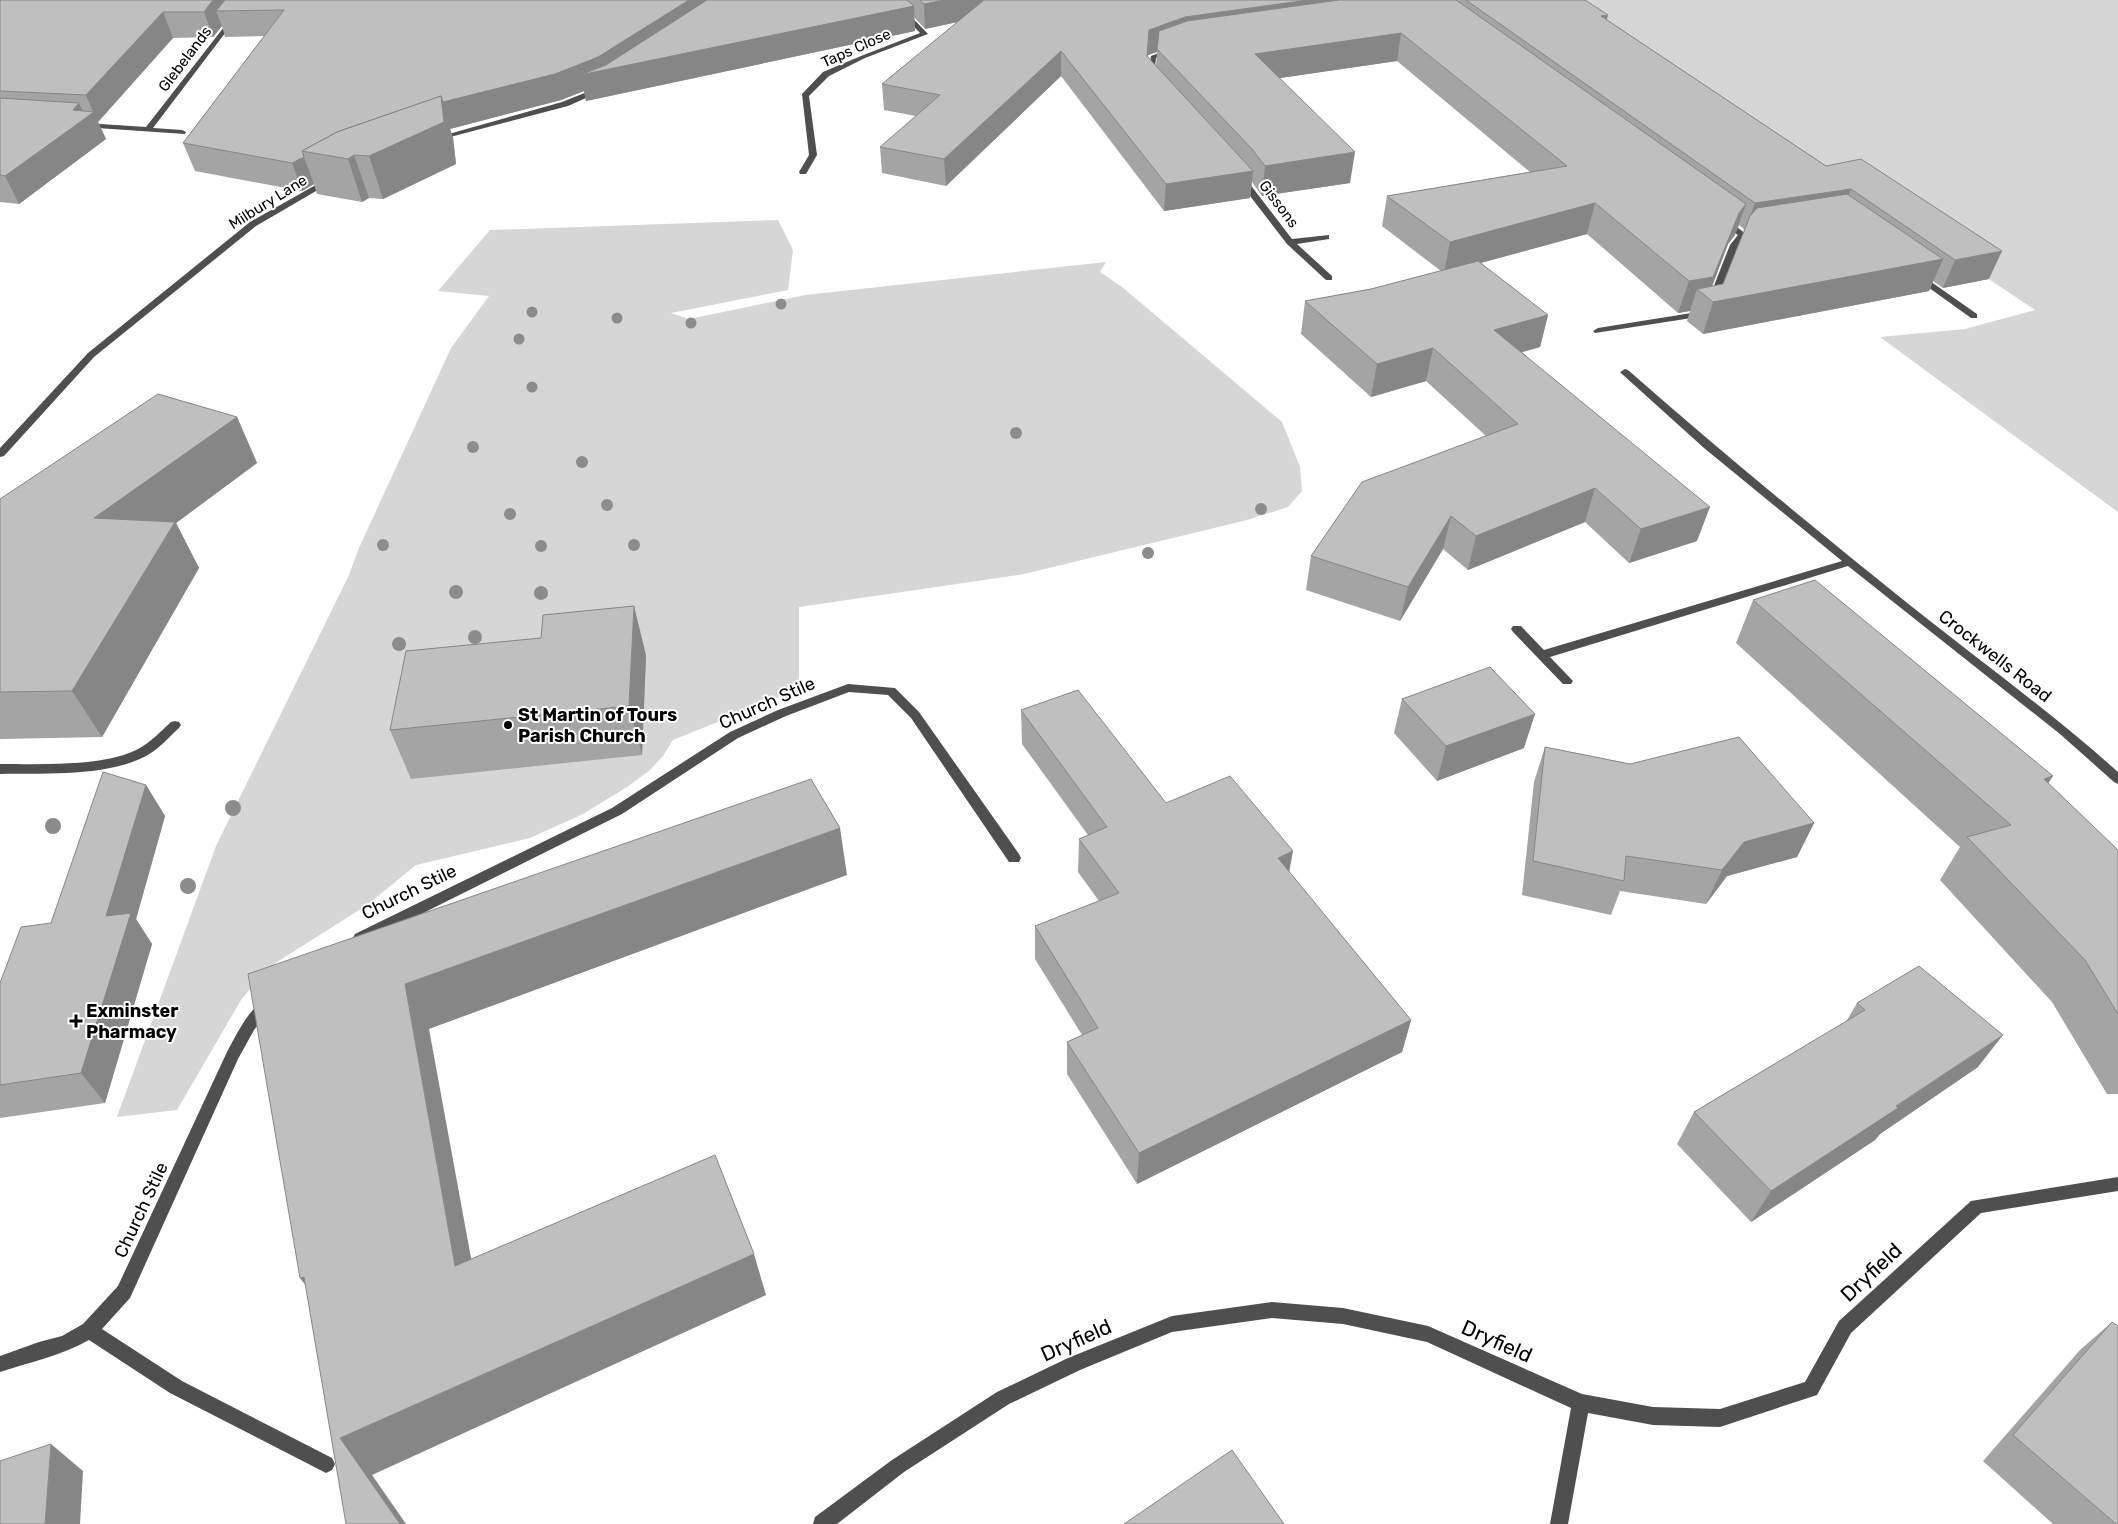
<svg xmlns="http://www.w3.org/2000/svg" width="2118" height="1524" font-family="Rubik,sans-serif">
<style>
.green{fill:#d6d6d6}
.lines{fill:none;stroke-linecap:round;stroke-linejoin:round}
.minor{fill:#4f4f4f;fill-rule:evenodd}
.tree{fill:#8c8c8c}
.wall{fill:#a4a4a4;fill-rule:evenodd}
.shaded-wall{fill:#868686}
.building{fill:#bfbfbf;stroke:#868686}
.poi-dot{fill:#000;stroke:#fff;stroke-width:2}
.labels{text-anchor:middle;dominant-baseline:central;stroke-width:4;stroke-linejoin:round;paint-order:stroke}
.far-street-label{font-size:15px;fill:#000;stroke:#fff}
.street-label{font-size:18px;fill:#000;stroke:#fff}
.poi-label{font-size:18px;font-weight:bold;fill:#000;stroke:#fff;text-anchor:start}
.near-street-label{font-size:21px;fill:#000;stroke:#fff}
</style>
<rect width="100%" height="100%" fill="#fff"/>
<!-- green -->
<g class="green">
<path d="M1572,0h546v512l-238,-175 85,-8 70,-19z"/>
<path d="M778,220l15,30 -5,40 -117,23 18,6 116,-24 301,-33 -6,10 22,15 160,135 18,45 2,24 -14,16 -41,13 -223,54 -225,33v82l-126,51 -10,16 -13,14 -23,17 -44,27 -53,24 -114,27 -49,40 -90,57 -18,16 -18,22 -64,110 -60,7 99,-271 133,-271 10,-27 92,-200 38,-52 -51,-5 52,-61z"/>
</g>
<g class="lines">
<!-- minor -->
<g class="minor">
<path d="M888,0h7l33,34 -63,24 -36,18 -20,20 8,59 -11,19h-6l-1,-2 10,-17 -7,-61 21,-22 38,-16 59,-23z"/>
<path d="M233,17l3,2 -1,1 -82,108 29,2 4,2 -1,2 -103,-7 -1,-2 4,-2 61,4 85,-109z"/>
<path d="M1169,49l5,1 -18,8 -2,19 -7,2 4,-23z"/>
<path d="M597,88l7,2 -36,16 -133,35 -4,-2 131,-37z"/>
<path d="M1237,175h6l49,64 37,-4v4l-32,5 35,32v4h-6l-39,-36 -50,-65z"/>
<path d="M328,178l7,2 -79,46 -162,131 -90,99 -4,1v-9l88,-95 162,-131z"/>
<path d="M1721,219h6l20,16 -9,11 -27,69 -116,18 -2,-2 5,-3 106,-17 26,-66 8,-10 -17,-12z"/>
<path d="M1917,272l60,42v4h-6l-57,-41 -1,-2z"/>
<path d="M1625,369l3,1c92,81 187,159 283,236 69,55 141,107 207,166v12l-4,-2 -54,-48 -212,-168 -298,91 23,24 -2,3h-8l-50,-52 -2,-3 2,-3h8l23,24 298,-89 -138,-113 -82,-74 -2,-2z"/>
<path d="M848,684l47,4 24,24 100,142 2,4 -2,4h-10l-98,-144 -23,-23 -39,-3 -63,24 -48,22 -116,76 -257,128 -5,2 -5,-2 -2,-4 2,-4 257,-126 118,-76 48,-22z"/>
<path d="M175,721l4,1 2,3 -2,3c-11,10 -21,22 -35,29 -40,20 -100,16 -144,17v-10c38,0 105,3 138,-15 13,-7 22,-17 33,-27z"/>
<path d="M266,1000l5,2 2,4 -19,24 -16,29 -108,239 -28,31 80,52 150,77 3,6 -3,6 -6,3 -156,-80 -81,-53c-28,16 -59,22 -89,32v-16l39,-14 23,-6 21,-12 35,-38 109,-234c8,-15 23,-46 39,-52z"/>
<path d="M2118,1177v14l-137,22 -130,120 -34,62 -97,32 -67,-2 -65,-12 -20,111h-18l21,-116 -144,-66 -84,-18 -71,-6 -100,14 -92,38 -71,34 -105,68 -67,52h-24l2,-7 77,-57 105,-68 71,-34 104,-42 100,-14 71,6 85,18 154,68 71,13 67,2 85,-27 34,-61 132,-120z"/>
</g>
</g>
<!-- trees -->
<g class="tree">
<circle cx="781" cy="304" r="5.5"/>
<circle cx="532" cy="312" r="5.5"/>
<circle cx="617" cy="318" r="5.5"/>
<circle cx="691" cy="323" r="5.5"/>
<circle cx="519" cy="339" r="5.5"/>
<circle cx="532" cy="387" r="5.5"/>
<circle cx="1016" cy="433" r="6"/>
<circle cx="473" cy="447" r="6"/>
<circle cx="582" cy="462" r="6"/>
<circle cx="607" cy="505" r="6"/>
<circle cx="1261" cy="509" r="6"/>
<circle cx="510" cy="514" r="6"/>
<circle cx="383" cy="545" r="6"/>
<circle cx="634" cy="545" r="6"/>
<circle cx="541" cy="546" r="6"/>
<circle cx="1148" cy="553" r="6"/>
<circle cx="456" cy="592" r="7"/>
<circle cx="541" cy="593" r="7"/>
<circle cx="475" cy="637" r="7"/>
<circle cx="399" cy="644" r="7"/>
<circle cx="233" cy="808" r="8"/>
<circle cx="53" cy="826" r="8"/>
<circle cx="188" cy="886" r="8"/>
</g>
<!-- wall -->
<g class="wall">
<path d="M0,0h1585l22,20 382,259 -46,9 -10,-7 -4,10 -226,43 -16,-13 3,-10 -12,2 -91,-79 -107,29 68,52 -8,32 -18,5 175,189 -68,22 -44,-41 -117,48 -25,-21 -43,72 -94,-31 5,-34 175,-120 -60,-55 -55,16 -70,-63 4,-33 66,-12 70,-18 -59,-45 5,-30 143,-24 -133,-111 -117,17 70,105 -88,13 -10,-14 -2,16 -86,13 -103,-135 -115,110 -64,-13 -2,-26 36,-31 -32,-6 -2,-26 76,-62 -33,7 -11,-12 1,14 -329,70 -2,-10 -23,9 -111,29 3,9 3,26 -73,35 -14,-1 -7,4 -45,-8 -3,-10 -12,7 -107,-20 -12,-28 81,-107 -39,1 -3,-11 -9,11 -40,1 -75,84 8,17 -87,65 -19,-2zM1157,52l-1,15 -8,-9v-3zM1739,225l6,5 -22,54 -11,2 16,-42 7,-9z"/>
<path d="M237,417l20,46 -81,60 23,45 -97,169 -102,2v-240z"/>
<path d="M1753,600l295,183 70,67v244h-11l-55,-92 -112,-122 20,-33 -224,-204z"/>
<path d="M541,638l105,17 -4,100 -231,24 -21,-49z"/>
<path d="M1402,699l122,49 -87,33 -43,-48z"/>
<path d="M1021,710l145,93 123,69 122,148 -9,32 -265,132 -70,-110v-32l15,-7 -47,-76v-33l64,-25 -21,-29 1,-33 9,-4 -66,-91z"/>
<path d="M1545,747l269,76 -17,34 -70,19 -21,28 -86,-13 -9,24 -89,-20 12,-113z"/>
<path d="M146,785l19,31 -29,103 16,25 -47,159 -105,15v-135l51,-60z"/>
<path d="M1857,1003l121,64 -98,67 -5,6 -124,82 -74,-78 17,-32 152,-90z"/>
<path d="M2112,1322l6,202h-65l-70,-63 97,-111z"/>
</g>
<!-- shaded-wall -->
<g class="shaded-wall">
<path d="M164,0h100l-48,11 6,15 -9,11 -9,-25z"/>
<path d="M689,0h31l194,6 1,25 -329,70 -2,-10 -23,9 -111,29 3,9 3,26 -73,35 -14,-43 -15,-1 15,43 -7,4 -14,-43 93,-63z"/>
<path d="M945,0h53v13l-73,16 -1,-25z"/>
<path d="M1308,0h118l-269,49v3l-9,3 -2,26 1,-25 2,-26 36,-13z"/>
<path d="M163,12l10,26 -75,84 8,17 -87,65 -14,-28 74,-73 7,15 7,-6 -7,-17z"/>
<path d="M1608,15l-6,24 -1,-23z"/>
<path d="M1401,33l-4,28 -144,21 2,-28z"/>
<path d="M1061,51v25l-115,110 -2,-27z"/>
<path d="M1355,152l-5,31 -88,13 3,-30z"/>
<path d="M304,157l10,27 -12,7 -10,-28z"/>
<path d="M1253,171l-3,27 -86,13 2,-27z"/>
<path d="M1851,189l-10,27 -96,14 10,-27z"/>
<path d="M1595,203l-8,31 -143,39 6,-31z"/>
<path d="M1746,204l-11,31 -7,9 -20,53 -11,-8 -7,22 -12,2 11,-32z"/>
<path d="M2002,251l-13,28 -46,9 12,-28z"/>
<path d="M1943,259l-14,32 -226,43 10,-32z"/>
<path d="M1548,315l-8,32 -53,15 7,-32z"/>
<path d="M1433,348l-7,33 -55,16 6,-33z"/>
<path d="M237,417l20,46 -81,60 23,45 -97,169 -30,-46 22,-173z"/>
<path d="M1595,488l-10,34 -117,48 8,-34z"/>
<path d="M1710,507l-13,34 -68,22 12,-34z"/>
<path d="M1451,516l-8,33 -43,72 8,-34z"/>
<path d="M634,606l12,49 -4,100 -13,-49z"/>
<path d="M1535,714l-11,34 -87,33 9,-35z"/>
<path d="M2053,776l-29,43 20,-40z"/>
<path d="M146,785l19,31 -29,103 16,25 -47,159 -24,-30 25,-157z"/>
<path d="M1814,823l-17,34 -70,19 -21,28 16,-34 22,-28z"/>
<path d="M840,828l7,47 -418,154 51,278 -25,-41 -50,-282z"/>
<path d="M1293,851l-6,33 -9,-26z"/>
<path d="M1411,1020l-9,32 -265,132 2,-31z"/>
<path d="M2003,1035l-25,32 -98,67 -5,6 -124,82 20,-31z"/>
<path d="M754,1254l12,41 -394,180 34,49h-6l-60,-86z"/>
<path d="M304,1277l27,42 -31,-41z"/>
<path d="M51,1444l32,27 -3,53h-35z"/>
</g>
<!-- building -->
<g class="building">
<path d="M0,0h213l-9,12h-41l-77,83 -86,-4z"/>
<path d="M225,0h464l-91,57 -43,17 -112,28 -2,-6 -104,36 -35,19 2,6 -12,6 -109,-20 101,-133 -68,1z"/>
<path d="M707,0h200l7,6 -334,69 26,-10z"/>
<path d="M920,0h25l-21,4z"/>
<path d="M984,0h324l-123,17 -36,13 -2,26 106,115 -87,13 -105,-133 -117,108 -64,-12 60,-52 -58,-11z"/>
<path d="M1339,0h117l290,204 -7,9 -26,64 -24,4 -94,-78 -145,39 -63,-46 180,-30 -166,-133 -146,21 100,98 -90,14 -13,-17 -95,-100 2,-18 28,-10z"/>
<path d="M1466,0h119l23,15 -7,1 225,150 35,-7 141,92 -47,9 -104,-71 -96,14z"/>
<path d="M441,96l3,26 -75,34 -15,-1 -6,4 -46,-8 35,-19z"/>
<path d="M0,98l79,5 -6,7 21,2 -89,64 -5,-1z"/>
<path d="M1847,194l96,65 -230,43 -16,-13 26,-5 27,-68 7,-8z"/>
<path d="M1478,261l70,54 -54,15 216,177 -69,22 -46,-41 -119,48 -25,-20 -43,71 -97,-31 51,-74 156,-58 -85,-76 -56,16 -72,-63 66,-12z"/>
<path d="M158,394l79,23 -143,101 81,4 -103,169 -72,1v-193z"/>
<path d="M1815,580l238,196 -9,3 74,71v164l-33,-54 -118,-123 44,-12 -258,-225z"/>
<path d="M634,606l-5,100 -239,24 16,-79 135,-13 2,-23z"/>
<path d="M1490,667l45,47 -89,32 -44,-47z"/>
<path d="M1078,690l88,113 64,-27 63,75 -15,7 133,162 -272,133 -72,-111 31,-14 -63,-102 84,-33 -40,-54 28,-12 -86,-117z"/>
<path d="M1739,737l75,86 -70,19 -22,28 -96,-14 -2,25 -91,-20 12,-114 85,17z"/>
<path d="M103,772l43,13 -40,131 25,-3 -50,160 -81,12v-102l21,-56 30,-4z"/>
<path d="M811,779l29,49 -435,156 50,282 260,-111 39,99 -414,184 60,86h-54l-42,-247 -4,1 -52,-304z"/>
<path d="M1919,966l84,69 -107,71 2,2 -127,83 -77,-79 171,-102 -8,-7z"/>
<path d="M2112,1322l6,4v198h-2l-103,-89z"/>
<path d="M51,1444l-6,80h-45v-63z"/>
<path d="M1232,1450l52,74h-160z"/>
</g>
<!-- markers -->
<g class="poi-dot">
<circle cx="508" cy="725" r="5"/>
<path d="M73.5 1013.5h5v5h5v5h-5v5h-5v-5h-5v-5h5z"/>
</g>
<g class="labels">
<!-- far-street labels -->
<g class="far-street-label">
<text transform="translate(856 48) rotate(-24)">Taps Close</text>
<text transform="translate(185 59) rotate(-53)">Glebelands</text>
<text transform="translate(268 202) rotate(-32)">Milbury Lane</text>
<text transform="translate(1279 204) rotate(53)">Gissons</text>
</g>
<!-- street labels -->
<g class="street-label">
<text transform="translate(1995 656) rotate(38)">Crockwells Road</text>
<text transform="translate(767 703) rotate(-24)">Church Stile</text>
<text transform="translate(409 892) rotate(-26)">Church Stile</text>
<text transform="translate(141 1210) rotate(-65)">Church Stile</text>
</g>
<!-- poi labels -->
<g class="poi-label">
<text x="518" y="715">St Martin of Tours<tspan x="518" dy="21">Parish Church</tspan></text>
<text x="86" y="1011">Exminster<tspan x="86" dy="21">Pharmacy</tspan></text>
</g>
<!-- near-street labels -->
<g class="near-street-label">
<text transform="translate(1871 1272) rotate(-43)">Dryfield</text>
<text transform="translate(1076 1340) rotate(-24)">Dryfield</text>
<text transform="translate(1497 1341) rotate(24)">Dryfield</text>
</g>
</g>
</svg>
